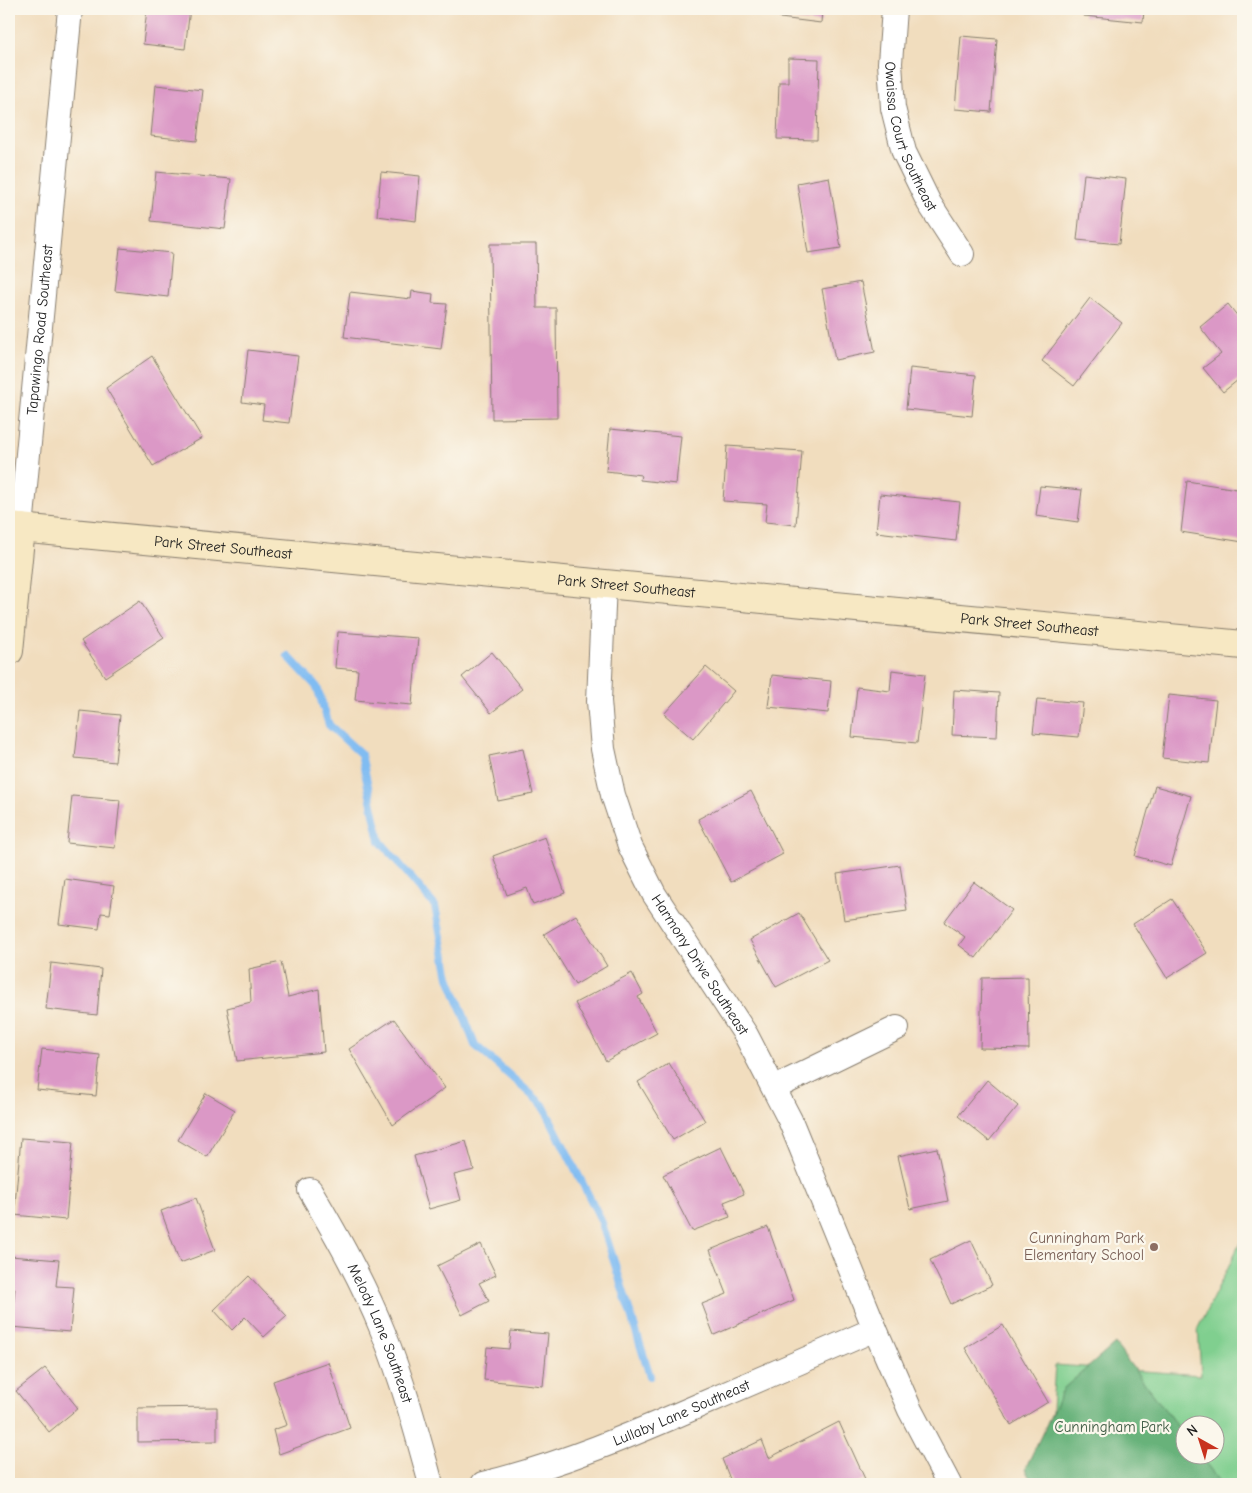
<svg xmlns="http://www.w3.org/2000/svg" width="1252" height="1493" font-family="'Comic Neue',sans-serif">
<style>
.green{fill:#80cf8f;stroke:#4e7656;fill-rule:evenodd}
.forest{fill:#68b27a;stroke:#42674b}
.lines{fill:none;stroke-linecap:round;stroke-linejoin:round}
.stream{stroke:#80bcf2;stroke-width:8}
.building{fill:#db98c6}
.street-casing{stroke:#867c6d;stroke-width:26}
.secondary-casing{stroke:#867c6d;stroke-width:30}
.street{stroke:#fff;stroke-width:24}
.secondary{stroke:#f7e8c3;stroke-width:28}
.education-dot{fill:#8d6e63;stroke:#fbf7ec;stroke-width:2}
.labels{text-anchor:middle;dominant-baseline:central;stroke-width:4.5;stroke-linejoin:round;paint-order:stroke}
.street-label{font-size:15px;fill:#1c1c1c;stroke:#fbf7ec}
.education-label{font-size:15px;fill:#785e54;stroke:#fbf7ec;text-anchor:end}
.park-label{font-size:15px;fill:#3f5b44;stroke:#fbf7ec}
</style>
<rect width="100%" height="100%" fill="#fbf7ec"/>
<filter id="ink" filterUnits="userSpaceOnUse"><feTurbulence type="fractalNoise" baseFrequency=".02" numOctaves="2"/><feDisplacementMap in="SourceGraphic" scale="10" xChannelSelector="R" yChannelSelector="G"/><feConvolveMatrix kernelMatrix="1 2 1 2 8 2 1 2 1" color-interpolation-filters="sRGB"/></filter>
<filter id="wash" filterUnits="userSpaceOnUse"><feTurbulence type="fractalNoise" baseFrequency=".0096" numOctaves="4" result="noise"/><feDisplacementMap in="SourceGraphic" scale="20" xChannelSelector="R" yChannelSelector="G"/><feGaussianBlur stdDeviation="1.12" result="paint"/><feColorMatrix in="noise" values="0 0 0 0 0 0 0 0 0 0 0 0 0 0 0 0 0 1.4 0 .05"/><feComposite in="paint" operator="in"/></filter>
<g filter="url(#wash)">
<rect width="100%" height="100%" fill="#f1ddbe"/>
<!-- green -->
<path class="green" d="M1243,1237v247h-196l8,-119 146,10 -3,-47zM1184,1426h30v30h-30z"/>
<!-- forest -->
<path class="forest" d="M1115,1344l69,91v21h16l22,28h-189l-8,-15 39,-81z"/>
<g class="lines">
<!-- stream -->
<path class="stream" d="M288,656l29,31 12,38 32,29 19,87 55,65 14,71 26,68 68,60 58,115 49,156"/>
</g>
<g id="blocks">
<!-- building -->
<g class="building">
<path d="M147,9h43l-5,40 -42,-5z"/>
<path d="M781,9h41l-1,14 -41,-5z"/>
<path d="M1084,9h60l-1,13 -59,-6z"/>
<path d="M961,36l36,3 -6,73 -36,-3z"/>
<path d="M788,58l31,1 -2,81 -40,-1 2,-57h9z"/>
<path d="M156,85l47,5 -6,51 -46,-5z"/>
<path d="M156,172l75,7 -6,50 -74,-8z"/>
<path d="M381,172l39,4 -4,45 -39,-5z"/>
<path d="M1084,174l42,5 -7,65 -42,-4z"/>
<path d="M829,177l12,71 -33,5 -11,-70z"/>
<path d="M490,244h46l1,64h19l1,110 -65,1z"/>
<path d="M120,248l52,5 -4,44 -53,-6z"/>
<path d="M861,282l14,70 -40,8 -13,-71z"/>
<path d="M412,291l21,3 -1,9 15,1 -6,45 -97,-12 6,-45 61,7z"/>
<path d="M1090,298l32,25 -48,63 -32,-25z"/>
<path d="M1228,304l15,19v53l-20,16 -20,-24 18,-14 -21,-27z"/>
<path d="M248,350l50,6 -9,67 -27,-3 2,-15 -22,-3z"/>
<path d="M152,356l50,82 -49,28 -47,-78z"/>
<path d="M910,368l66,7 -4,41 -66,-7z"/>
<path d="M610,429l71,7 -5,48 -36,-4 1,-5 -35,-4z"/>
<path d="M727,446l75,5 -6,74 -31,-3 2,-18 -44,-3z"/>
<path d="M1187,481l56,9v52l-62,-10z"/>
<path d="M1040,486l42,4 -4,32 -42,-6z"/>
<path d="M880,494l80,8 -4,39 -80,-9z"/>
<path d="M140,601l24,37 -59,39 -24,-36z"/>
<path d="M338,632l80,6 -6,67 -57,-5 3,-30 -23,-2z"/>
<path d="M492,652l30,37 -31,24 -29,-36z"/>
<path d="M706,667l28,24 -41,48 -29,-25z"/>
<path d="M892,670l33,4 -8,69 -65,-6 5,-50 33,4z"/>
<path d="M772,675l59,6 -3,32 -60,-6z"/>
<path d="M954,690l45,3 -2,44 -45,-2z"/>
<path d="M1169,695l47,5 -7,63 -47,-5z"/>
<path d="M1037,699l46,4 -4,34 -46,-4z"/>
<path d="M80,711l40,4 -5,47 -40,-4z"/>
<path d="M523,749l10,45 -35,7 -9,-45z"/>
<path d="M1155,786l36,10 -20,70 -36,-10z"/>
<path d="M751,791l32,63 -52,28 -33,-63z"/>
<path d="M72,796l48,4 -5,48 -48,-5z"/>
<path d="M545,837l20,56 -32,12 -6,-17 -20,7 -14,-39z"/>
<path d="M900,865l7,46 -63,9 -7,-46z"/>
<path d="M65,879l49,7 -4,28 -9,-1 -2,16 -40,-5z"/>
<path d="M974,882l38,28 -36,48 -17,-13 6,-8 -21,-15z"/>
<path d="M1172,899l35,54 -40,25 -34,-54z"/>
<path d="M799,913l29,47 -52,27 -26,-47z"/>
<path d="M576,915l31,51 -32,19 -31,-51z"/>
<path d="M281,962l7,35 31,-8 5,63 -87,9 -10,-53 24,-6 -2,-33z"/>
<path d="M51,963l50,6 -4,46 -51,-6z"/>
<path d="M632,973l11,21 -5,3 19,36 -51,28 -31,-58z"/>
<path d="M1028,977l1,72 -49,-1 2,-70z"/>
<path d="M394,1019l51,69 -52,37 -44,-76z"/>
<path d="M42,1049l58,6 -4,41 -59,-6z"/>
<path d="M669,1063l36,58 -32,19 -35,-58z"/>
<path d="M987,1080l31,26 -29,35 -31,-25z"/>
<path d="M206,1093l29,17 -28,47 -29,-17z"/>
<path d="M21,1138l52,4 -7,78 -52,-5z"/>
<path d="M466,1141l8,29 -20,5 7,25 -32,9 -15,-53z"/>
<path d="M721,1147l23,47 -20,8 6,15 -38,14 -29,-56z"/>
<path d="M937,1148l11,53 -38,8 -12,-53z"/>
<path d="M196,1198l19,52 -35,13 -19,-52z"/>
<path d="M768,1227l26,73 -80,35 -12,-31 25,-10 -17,-44z"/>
<path d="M971,1240l21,45 -41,19 -21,-44z"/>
<path d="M481,1244l15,31 -17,8 10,18 -27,14 -25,-49z"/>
<path d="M10,1256l49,4 -3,26 18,1 -4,45 -59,-5 4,-39h-6z"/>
<path d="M249,1276l38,40 -23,21 -19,-20 -13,13 -18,-20z"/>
<path d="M1003,1325l45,77 -37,23 -46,-77z"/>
<path d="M511,1331l37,3 -5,52 -59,-6 3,-33 22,2z"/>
<path d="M328,1362l22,66 -71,26 -6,-24 14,-5 -14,-44z"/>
<path d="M45,1368l33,40 -29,24 -33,-41z"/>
<path d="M217,1407v34l-79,1v-34z"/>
<path d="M839,1422l26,57 -11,5h-87l-2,-3 -8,3h-25l-10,-25 40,-19 7,18z"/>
</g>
</g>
</g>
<g filter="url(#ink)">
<use href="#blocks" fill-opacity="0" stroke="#867c6d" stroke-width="1"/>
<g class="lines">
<defs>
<g id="street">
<path id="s1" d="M894,9l-4,54 3,45 11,44 25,51 33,51"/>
<path id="s2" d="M21,528l49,-519"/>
<path id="s3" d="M604,583l-5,118 4,48 10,46 17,51 24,48 92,141 44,85 85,209 35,81 39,74"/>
<path d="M774,1088l123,-60"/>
<path id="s4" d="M310,1190c27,46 53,92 73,142 20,49 34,101 48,152"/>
<path id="s5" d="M483,1484c78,-19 151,-50 224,-82 56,-24 112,-48 168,-73"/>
</g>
<g id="secondary">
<path id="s6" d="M9,527l1234,118"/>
<path d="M9,651l12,-123"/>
</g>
</defs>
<!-- street casing -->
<use href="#street" class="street-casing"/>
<!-- secondary casing -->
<use href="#secondary" class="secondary-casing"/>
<!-- street -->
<use href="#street" class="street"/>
<!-- secondary -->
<use href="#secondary" class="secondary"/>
</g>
</g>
<!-- markers -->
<circle class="education-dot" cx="1154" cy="1247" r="5"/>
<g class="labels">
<!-- street labels -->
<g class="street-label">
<text stroke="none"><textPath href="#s1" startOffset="131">Owaissa Court Southeast</textPath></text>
<text stroke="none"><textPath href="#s2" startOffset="199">Tapawingo Road Southeast</textPath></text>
<text stroke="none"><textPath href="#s6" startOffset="215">Park Street Southeast</textPath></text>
<text stroke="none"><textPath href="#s6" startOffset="620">Park Street Southeast</textPath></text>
<text stroke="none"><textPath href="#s6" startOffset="1025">Park Street Southeast</textPath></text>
<text stroke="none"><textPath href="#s3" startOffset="405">Harmony Drive Southeast</textPath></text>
<text stroke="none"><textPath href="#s4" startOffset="160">Melody Lane Southeast</textPath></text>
<text stroke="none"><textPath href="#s5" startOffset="211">Lullaby Lane Southeast</textPath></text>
</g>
<!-- education labels -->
<g class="education-label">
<text x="1144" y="1238">Cunningham Park<tspan x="1144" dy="17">Elementary School</tspan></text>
</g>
<!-- park labels -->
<g class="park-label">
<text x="1112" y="1427">Cunningham Park</text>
</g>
</g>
<!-- margin -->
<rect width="1252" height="1493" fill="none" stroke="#fbf7ec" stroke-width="30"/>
<!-- north arrow -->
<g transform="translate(1200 1440) rotate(321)"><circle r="24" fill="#fbf7ec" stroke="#a29f99"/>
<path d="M0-4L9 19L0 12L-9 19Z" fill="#c8321e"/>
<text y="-8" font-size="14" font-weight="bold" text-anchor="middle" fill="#1c1c1c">N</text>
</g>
</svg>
